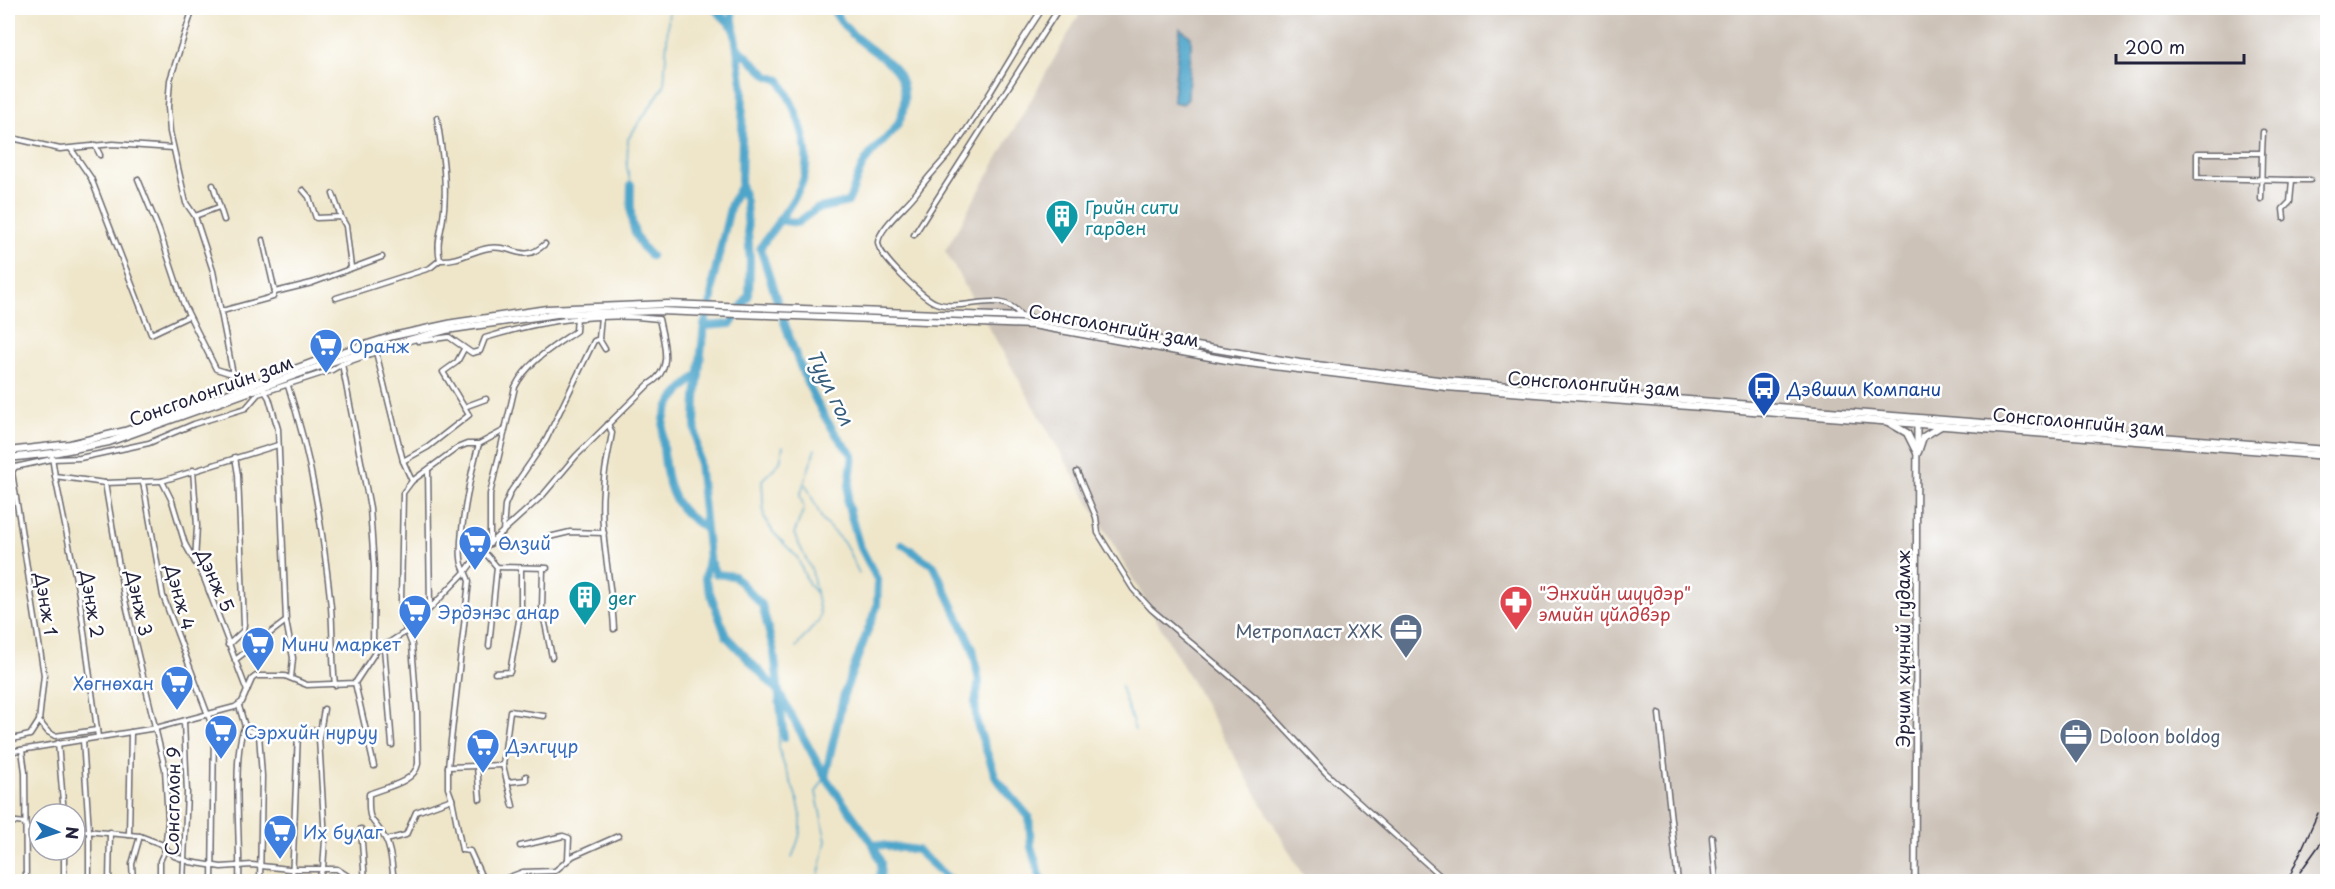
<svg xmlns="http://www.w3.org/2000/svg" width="2335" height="889" font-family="'Playpen Sans',sans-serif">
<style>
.industrial{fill:#ccc2b8}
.water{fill:#4da5ca;stroke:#386482;stroke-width:1.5}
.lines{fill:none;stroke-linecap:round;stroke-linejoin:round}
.stream{stroke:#4da5ca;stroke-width:1.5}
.river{stroke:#4da5ca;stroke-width:8}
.street-casing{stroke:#6a676d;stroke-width:7}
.secondary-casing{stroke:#6a676d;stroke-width:8}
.primary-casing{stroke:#6a676d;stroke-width:9}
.street{stroke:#fff;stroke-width:4}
.secondary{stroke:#fff;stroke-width:5}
.primary{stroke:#fff;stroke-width:6}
.rail{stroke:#22223b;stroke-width:1.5}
.labels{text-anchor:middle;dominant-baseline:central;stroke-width:5;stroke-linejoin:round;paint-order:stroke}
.culture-label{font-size:18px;fill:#0d838f;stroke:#fff;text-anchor:start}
.street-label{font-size:18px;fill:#22223b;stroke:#fff}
.shop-label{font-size:18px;fill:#366cbe;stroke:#fff;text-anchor:start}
.transit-label{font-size:18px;fill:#164399;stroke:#fff;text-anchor:start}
.health-label{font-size:18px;fill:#be3a42;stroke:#fff;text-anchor:start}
.service-label{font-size:18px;fill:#4e5e75;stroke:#fff;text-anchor:end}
.water-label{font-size:20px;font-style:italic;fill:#355d7b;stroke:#fff}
</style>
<rect width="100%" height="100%" fill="#fff"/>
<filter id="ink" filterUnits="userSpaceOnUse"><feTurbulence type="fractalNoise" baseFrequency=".0167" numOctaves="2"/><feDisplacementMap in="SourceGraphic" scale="12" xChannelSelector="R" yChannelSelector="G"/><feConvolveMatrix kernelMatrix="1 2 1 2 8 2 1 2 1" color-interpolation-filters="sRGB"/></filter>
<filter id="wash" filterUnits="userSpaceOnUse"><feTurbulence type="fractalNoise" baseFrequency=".008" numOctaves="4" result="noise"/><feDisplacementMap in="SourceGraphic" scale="24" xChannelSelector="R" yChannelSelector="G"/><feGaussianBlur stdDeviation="1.35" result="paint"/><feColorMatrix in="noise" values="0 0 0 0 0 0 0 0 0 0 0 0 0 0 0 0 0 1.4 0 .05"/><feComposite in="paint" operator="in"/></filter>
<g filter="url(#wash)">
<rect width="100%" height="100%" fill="#efe6ca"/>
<!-- industrial -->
<path class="industrial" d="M1083,8h1244v873h-1021l-361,-630z"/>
<!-- water -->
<path class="water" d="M1180,28l11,9c1,21 -3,40 -3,62l-5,5 -9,-2 -1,-4z"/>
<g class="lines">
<!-- stream -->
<g class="stream">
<path d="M631,185l-4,-17 1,-29 36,-53 5,-78"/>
<path d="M783,446l-3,16 -18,18 2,37 9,15 24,25 12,28 7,8"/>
<path d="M806,485l17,36 22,23 14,29"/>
<path d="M796,647l23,-27 1,-6 -8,-43 -18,-37 10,-26 -4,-12 15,-47"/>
<path d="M1121,687l14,43"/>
<path d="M782,721c-15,36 22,68 19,105 0,10 -6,22 -9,32"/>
<path d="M817,882l9,-41 -10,-49 9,-15"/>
</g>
<!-- river -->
<g class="river">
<path d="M714,8l18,18"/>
<path d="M738,48l30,28 12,4c15,27 33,66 24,97 -4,18 -33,54 -44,71 22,65 45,157 93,207l-6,47 12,42 19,37 -1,25 -33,88 -19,83 48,67 44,6 35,32"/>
<path d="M631,185c-1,28 -2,52 20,71"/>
<path d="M741,185l-10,19 -18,76 -1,18 -8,28 -8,72 -1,26 14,134 7,16 18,2 28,29 12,47 10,86"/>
<path d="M779,220l18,3 19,-14 32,-7c6,-12 8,-23 14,-35 6,-14 20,-23 30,-35 16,-18 17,-51 -1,-67 -25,-22 -42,-27 -59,-57"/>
<path d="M704,326l27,-2 18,-29 1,-34 -4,-59 -5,-17 2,-96 -12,-81"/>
<path d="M699,374c-11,10 -24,20 -31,34 -11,20 -3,72 7,91 7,13 18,21 30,29"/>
<path d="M902,544l32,22 39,83 6,33 -4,21 2,21 19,54 33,39 2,30 11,35"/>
<path d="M708,559l-3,20 21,57 52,55 47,86"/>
<path d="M873,844l8,19 -1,19"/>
</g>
</g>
</g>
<g filter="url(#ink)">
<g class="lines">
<defs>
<g id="street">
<path d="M193,8l-23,72 -2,27 2,25 16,71 9,13 18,55 23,119"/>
<path d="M437,118c5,33 11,66 6,100 -2,15 -7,25 -3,42"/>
<path d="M8,137l52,12 53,-5 60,4"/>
<path d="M95,145l5,10"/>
<path d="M71,149l20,29 60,156 38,-18"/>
<path d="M2262,153l1,-21"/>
<path d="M138,179l21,51 25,75 32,64 16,5"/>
<path d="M213,185l11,35"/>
<path d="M303,190l6,7 7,21 25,-1 5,9 5,41"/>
<path d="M333,194l8,23"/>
<path d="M2261,199l1,-46h-65v25l95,2"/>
<path d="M195,216l24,-9"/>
<path d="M2284,218l-1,-9 7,-7 2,-22h18"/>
<path d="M914,235l145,-227"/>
<path d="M263,240l12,52"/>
<path d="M336,298l94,-30 10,-8c19,1 31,-9 49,-12 25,-4 33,17 56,-4"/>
<path d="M222,311l51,-14 2,-5 37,-9 70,-26"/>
<path d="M1021,317c-17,-30 -58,-4 -85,-14 -13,-5 -59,-48 -58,-61 2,-15 30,-37 39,-50 13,-19 31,-34 43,-53 30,-42 54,-89 83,-131"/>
<path d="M599,339l6,10"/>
<path d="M376,352l27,109 9,20"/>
<path d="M342,364l28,144 4,59 -1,76 3,7"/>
<path d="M288,386c24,72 35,145 43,221 2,26 1,52 4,78"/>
<path d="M264,390l5,8 9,31 8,192 7,37 -2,20"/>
<path d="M464,407l22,-8"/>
<path d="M608,424l4,9c-3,18 -8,37 -9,56 -4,46 9,94 11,140"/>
<path d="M52,457l3,19 50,7 57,-2 116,-36"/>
<path d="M403,461l25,-14 41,-32 -26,-43 14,-10 7,-13"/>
<path d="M193,470l4,56 -2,36"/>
<path d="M428,470l2,137"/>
<path d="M1077,472l19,45 2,16 35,56 18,20 105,89 70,75 121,109"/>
<path d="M55,476l24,118 19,143"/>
<path d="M162,481l10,20 13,43 19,34 43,113"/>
<path d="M143,482l20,114 51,135 -2,151"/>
<path d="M105,483l19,113 41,173 3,52 -3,29 -5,11v21"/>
<path d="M503,532l2,-27 6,-14 35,-51 48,-99 5,-2 2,-23"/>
<path d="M549,537l21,-5 34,1"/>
<path d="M490,544v-50l25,-107c12,-25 38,-40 61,-56l1,-15"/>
<path d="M480,553l7,2 10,12 50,1"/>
<path d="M543,568l-1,41 10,48"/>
<path d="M228,645l15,-14 1,-6 -6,-150 -3,-18"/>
<path d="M489,646l8,-79"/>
<path d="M384,647l8,98"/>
<path d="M235,660l51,-39"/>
<path d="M495,673l15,-1 11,-63v-41"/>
<path d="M355,683l19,83"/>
<path d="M239,706l7,24c24,8 51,3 75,-1"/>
<path d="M1659,714l19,168"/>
<path d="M97,730l-42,6 -7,-4 -9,-11 5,-46 -32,-203 3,-5 37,-8 28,-1 69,-15 45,-19 52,-16 12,-14 74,-24 10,-6 37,-13"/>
<path d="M259,734l3,42 -2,106"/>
<path d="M8,740l22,-5 9,-14"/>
<path d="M83,740l6,91v51"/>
<path d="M58,743l6,71"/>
<path d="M22,750l3,22 1,110"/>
<path d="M8,752l148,-24 79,-21 7,-5 10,-23 4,-3h29l22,9 48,-2 21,-32 31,-20 13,-12 46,-48 13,-18 64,-58 33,-39 73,-72c25,-14 15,-41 10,-65 -61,-7 -116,1 -174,19l-5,13 -8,2 -23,-16 -31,4"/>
<path d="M503,765l10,41"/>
<path d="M448,767l55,-2 7,-54 34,5"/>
<path d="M477,767l3,32"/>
<path d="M507,782l19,-2v-4"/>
<path d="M452,799l10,51 8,1 14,31"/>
<path d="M8,821l17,2 2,6 12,1"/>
<path d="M361,829l4,53"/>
<path d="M75,830l65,6 21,8 13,12 16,6 31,5 31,-2 37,4h48l20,13"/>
<path d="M129,835l2,-103"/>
<path d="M1712,837l4,45"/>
<path d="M386,840l20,-5 10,-23 36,-13 -4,-11v-21l21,-186c-2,-6 -5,-11 -7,-17 -6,-22 10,-97 17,-120"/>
<path d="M520,846l43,-10 6,2 -1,21"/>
<path d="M64,850v32"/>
<path d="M109,882l1,-50"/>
<path d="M133,882l-1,-18 8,-28"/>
<path d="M183,882l4,-89 -3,-72"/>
<path d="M239,882c2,-36 -8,-129 6,-156"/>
<path d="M292,882l6,-149"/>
<path d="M317,882l6,-14 2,-28 -6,-102 5,-29"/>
<path d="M394,882c-2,-14 -2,-30 -8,-42 -13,-25 -18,-12 -17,-46 16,-7 45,-11 49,-30l-1,-54 -5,-65 -9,-24 -2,-20 2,-108 9,-12 45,-33 10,-4h12l24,-13"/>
<path d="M496,882l27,-10 32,-1 18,-15 45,-20"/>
</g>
<path id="secondary" d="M1915,882l2,-461"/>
<g id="primary">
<path d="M1888,422l19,11 10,20"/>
<path d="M8,451l62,-7 55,-13 208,-76 60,-19 60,-13 94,-14 121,-5 353,13 279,46 146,18 882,69"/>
<path d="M1918,452l5,-15 18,-11"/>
<path d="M8,458l45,-5 56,-11 234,-84 103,-28 111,-16 103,-3 373,14 199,36 214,26 882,69"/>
</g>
</defs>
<!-- street casing -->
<use href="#street" class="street-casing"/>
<!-- secondary casing -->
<use href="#secondary" class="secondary-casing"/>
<!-- primary casing -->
<use href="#primary" class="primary-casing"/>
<!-- street -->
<use href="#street" class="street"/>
<!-- secondary -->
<use href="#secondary" class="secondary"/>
<!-- primary -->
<use href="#primary" class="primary"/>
<!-- rail -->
<g class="rail">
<path d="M2300,872l28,-39"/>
<path d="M2287,882l31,-69"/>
</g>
</g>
</g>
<!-- icons -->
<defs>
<symbol id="building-pin" viewBox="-11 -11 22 30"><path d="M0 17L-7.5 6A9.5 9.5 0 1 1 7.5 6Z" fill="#0f9aa8" stroke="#fff"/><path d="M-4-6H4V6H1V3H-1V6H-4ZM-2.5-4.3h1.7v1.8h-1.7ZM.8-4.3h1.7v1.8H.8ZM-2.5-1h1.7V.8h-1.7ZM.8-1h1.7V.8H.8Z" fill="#fff"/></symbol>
<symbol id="supermarket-pin" viewBox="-11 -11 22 30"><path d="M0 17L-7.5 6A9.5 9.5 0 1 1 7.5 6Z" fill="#3f7fe0" stroke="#fff"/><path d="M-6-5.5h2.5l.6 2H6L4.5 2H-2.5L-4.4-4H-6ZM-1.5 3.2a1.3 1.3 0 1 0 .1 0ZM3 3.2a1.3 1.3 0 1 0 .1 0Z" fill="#fff"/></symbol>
<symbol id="bus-pin" viewBox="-11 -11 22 30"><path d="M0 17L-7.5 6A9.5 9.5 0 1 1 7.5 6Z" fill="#1a4fb4" stroke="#fff"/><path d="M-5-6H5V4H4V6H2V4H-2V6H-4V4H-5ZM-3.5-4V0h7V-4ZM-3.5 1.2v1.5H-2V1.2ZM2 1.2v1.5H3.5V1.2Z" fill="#fff"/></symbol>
<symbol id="pharmacy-pin" viewBox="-11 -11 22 30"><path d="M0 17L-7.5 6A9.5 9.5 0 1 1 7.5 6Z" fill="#e0444e" stroke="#fff"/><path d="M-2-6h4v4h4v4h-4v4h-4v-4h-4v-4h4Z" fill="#fff"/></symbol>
<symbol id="office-pin" viewBox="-11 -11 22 30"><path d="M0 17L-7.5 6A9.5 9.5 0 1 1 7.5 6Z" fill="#5c6f8a" stroke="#fff"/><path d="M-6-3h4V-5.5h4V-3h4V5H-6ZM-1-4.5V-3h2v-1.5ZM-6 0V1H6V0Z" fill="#fff"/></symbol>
</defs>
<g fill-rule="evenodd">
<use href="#building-pin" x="1043" y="197" width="38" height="52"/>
<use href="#supermarket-pin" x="307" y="326" width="38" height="52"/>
<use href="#bus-pin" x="1745" y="369" width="38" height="52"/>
<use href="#supermarket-pin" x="456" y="523" width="38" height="52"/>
<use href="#building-pin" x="566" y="578" width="38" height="52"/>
<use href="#pharmacy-pin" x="1497" y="583" width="38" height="52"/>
<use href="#supermarket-pin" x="396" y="592" width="38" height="52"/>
<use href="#office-pin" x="1387" y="611" width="38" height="52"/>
<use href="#supermarket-pin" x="239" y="624" width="38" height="52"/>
<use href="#supermarket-pin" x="158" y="663" width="38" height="52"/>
<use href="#supermarket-pin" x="202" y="712" width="38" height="52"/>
<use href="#office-pin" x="2057" y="716" width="38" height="52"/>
<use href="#supermarket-pin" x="464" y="726" width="38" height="52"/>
<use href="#supermarket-pin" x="261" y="812" width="38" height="52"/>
</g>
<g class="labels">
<!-- culture labels -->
<g class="culture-label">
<text x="1085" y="206">Грийн сити<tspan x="1085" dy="21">гарден</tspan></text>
<text x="608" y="597">ger</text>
</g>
<!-- street labels -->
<g class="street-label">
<text transform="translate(1114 325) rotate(10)">Сонсголонгийн зам</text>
<text transform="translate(1594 383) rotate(4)">Сонсголонгийн зам</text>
<text transform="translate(211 390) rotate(-20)">Сонсголонгийн зам</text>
<text transform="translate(2079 421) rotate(5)">Сонсголонгийн зам</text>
<text transform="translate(216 580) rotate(66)">Дэнж 5</text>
<text transform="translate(181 597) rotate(75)">Дэнж 4</text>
<text transform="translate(140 603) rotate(78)">Дэнж 3</text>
<text transform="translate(47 604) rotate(81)">Дэнж 1</text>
<text transform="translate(93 604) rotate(81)">Дэнж 2</text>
<text transform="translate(1902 649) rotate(-90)">Эрчим хүчний гудамж</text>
<text transform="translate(172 801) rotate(-89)">Сонсголон 9</text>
</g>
<!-- shop labels -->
<g class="shop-label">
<text x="349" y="345">Оранж</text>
<text x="498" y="542">Өлзий</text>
<text x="438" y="611">Эрдэнэс анар</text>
<text x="281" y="643">Мини маркет</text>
<text x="154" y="682" text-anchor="end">Хөгнөхан</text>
<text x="244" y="731">Сэрхийн нуруу</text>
<text x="506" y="745">Дэлгүүр</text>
<text x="303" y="831">Их булаг</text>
</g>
<!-- transit labels -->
<g class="transit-label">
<text x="1787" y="388">Дэвшил Компани</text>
</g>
<!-- health labels -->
<g class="health-label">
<text x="1539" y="592">"Энхийн шүүдэр"<tspan x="1539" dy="21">эмийн үйлдвэр</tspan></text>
</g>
<!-- service labels -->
<g class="service-label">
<text x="1383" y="630">Метропласт ХХК</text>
<text x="2099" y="735" text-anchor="start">Doloon boldog</text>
</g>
<!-- water labels -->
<g class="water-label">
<text transform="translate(831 387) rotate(64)">Туул гол</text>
</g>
</g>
<!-- margin -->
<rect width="2335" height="889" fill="none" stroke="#fff" stroke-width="30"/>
<!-- north arrow -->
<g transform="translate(57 832) rotate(93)"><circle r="28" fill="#ffffff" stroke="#a7a7b1" stroke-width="1.5"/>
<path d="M0-4.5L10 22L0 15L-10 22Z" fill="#1f6fb2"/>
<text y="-9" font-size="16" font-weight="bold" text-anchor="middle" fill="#22223b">N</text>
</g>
<!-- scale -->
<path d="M2116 54v9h128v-9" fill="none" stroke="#22223b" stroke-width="3"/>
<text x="2125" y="54" font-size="18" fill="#22223b" stroke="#ffffff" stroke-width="4.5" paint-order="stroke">200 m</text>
</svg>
